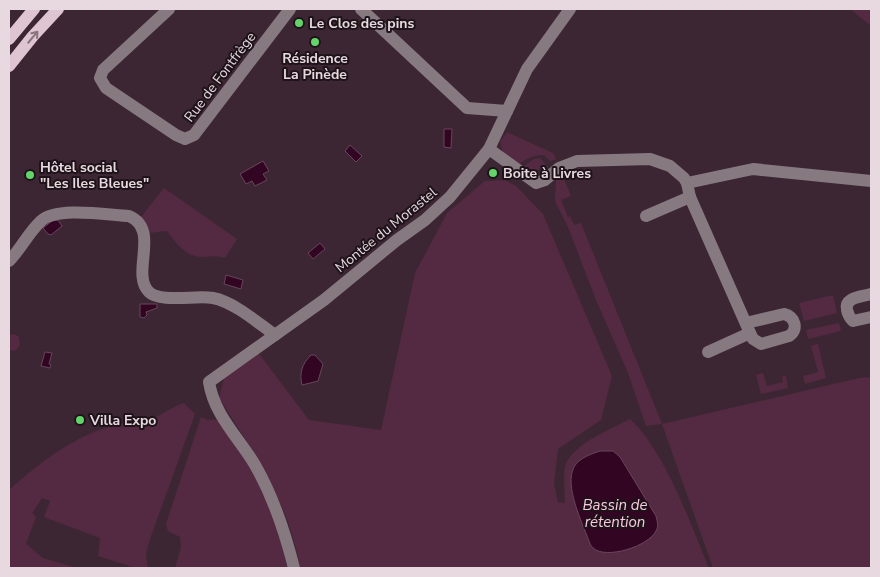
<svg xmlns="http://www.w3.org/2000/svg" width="880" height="577" font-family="'Nunito Sans',sans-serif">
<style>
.green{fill:#532a41}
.water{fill:#320622;stroke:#69455b}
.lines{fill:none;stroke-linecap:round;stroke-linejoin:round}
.minor{stroke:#867a80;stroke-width:12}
.major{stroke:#dfc5d2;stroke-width:12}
.oneway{stroke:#88757e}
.poi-dot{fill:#62d469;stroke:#1d1318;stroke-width:2}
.labels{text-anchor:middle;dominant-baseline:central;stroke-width:4;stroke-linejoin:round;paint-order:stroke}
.poi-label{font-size:14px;font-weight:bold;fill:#e8d8e0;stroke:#1d1318;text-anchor:start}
.street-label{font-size:14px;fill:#e8d8e0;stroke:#1d1318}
.water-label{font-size:15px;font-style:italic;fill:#fac8e2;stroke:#1d1318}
</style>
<rect width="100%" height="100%" fill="#3d2633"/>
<!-- green -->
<g class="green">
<path d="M850,9h21v17z"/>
<path d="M507,132l46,21 3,6 -6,2 -6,-6c-12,0 -18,4 -27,11 -9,-8 -15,-12 -17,-24z"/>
<path d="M540,158l6,7 -14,8 -10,-6 12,-8z"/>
<path d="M563,177l8,19 -10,4 7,17 2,-1 4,9 7,-2 81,201 197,-46 12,-1v191h-158l-51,-144 -16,2 -18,-53 -32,-73 -28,-73 -13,-26 1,-21z"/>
<path d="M505,180l11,6 27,28 69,162 -11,44 -43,29 -4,35 4,18 7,1c0,-12 -2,-25 0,-36 5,-22 46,-38 65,-48 36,34 60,104 79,149h-409c-10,-63 -47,-117 -81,-170l5,-20 33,-27 52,69 72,10 34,-157 32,-60 38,-32z"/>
<path d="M164,188l73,51 -12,19c-8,-2 -11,-2 -20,-1 -18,1 -29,-13 -38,-26l-18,2 -8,-16z"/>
<path d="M833,295l4,18 -33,8 -5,-18z"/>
<path d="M839,323l2,8 -33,8 -2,-9z"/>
<path d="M14,334l5,3 1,8c-3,5 -6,7 -11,5v-15z"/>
<path d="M818,344l8,34 -21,6 -2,-8 15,-4 -7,-26z"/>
<path d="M763,373l4,13 16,-4 -1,-6h4l2,12 -27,6 -5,-19z"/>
<path d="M184,403l11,11 -46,128 -3,13 2,13h-12l-38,-12 2,-18 -56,-21 6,-16 -8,-3 -10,15 4,4 -10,27 17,14 34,10h-68v-78l1,-1c32,-28 64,-53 105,-64 12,-4 26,-2 38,-7 11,-4 20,-12 31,-15z"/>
<path d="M201,417l7,3 14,-1 45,79 16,49 4,21h-112l6,-21 -1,-10 -12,-6 -2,-7z"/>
</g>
<!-- water -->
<g class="water">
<path d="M444,129h8l-1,19 -7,-1z"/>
<path d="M350,145l12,11 -6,6 -11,-11z"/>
<path d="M263,161l6,10 -6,3 4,6 -12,6 -3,-5 -6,3 -6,-10z"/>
<path d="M58,220l4,6 -11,9 -3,-1 -5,-6 9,-7z"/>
<path d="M320,243l5,6 -12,10 -5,-6z"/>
<path d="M226,275l17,5 -2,9 -17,-5z"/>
<path d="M140,304h17v4l-11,4 1,3 -3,3 -4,-1z"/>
<path d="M45,352l7,1 -3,11 2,1 -1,3 -9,-2z"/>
<path d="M311,355h4l8,9 -5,17 -16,4c-3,-12 0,-21 9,-30z"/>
<path d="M600,451h13l7,6 36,59c1,5 3,10 0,15 -7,15 -50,29 -63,17 -2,-2 -3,-4 -4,-7 -7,-19 -25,-55 -15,-74 5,-9 17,-13 26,-16z"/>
</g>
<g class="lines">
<!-- minor -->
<g class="minor">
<path d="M169,9l-66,61 -3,8 6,10 70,47 9,4 9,-4 96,-126"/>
<path d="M361,9l106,99 40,3"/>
<path d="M489,149l47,34 9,-3 14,-12 18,-7 73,-2 20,7 14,12 3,5 66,-14 118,12"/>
<path d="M687,183l3,14 60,136 3,6 8,5 28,-8c10,-6 6,-20 -5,-22l-38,9"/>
<path d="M646,216l44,-19"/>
<path d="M9,261c12,-12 19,-28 32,-40 15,-15 67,-6 88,-5 32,14 1,57 20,76 11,11 48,3 64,6 21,4 45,25 62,37"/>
<path d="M871,294c-9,3 -27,3 -24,16 1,5 3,8 6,11l18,-4"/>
<path d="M708,352l42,-19"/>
<path d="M294,568c-9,-36 -20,-70 -39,-103 -16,-27 -41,-50 -46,-83l115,-82 73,-60 28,-20 25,-23 39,-48 38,-80 43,-60"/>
</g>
<!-- major -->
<g class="major">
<path d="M9,39l25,-30"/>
<path d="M9,66l24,-30 25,-27"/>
</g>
</g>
<!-- one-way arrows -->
<defs><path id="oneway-shaft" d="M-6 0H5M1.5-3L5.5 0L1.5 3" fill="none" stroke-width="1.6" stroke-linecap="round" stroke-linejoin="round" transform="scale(1.25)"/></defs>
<use class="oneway" href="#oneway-shaft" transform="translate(33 37) rotate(-50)"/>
<!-- markers -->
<g class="poi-dot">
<circle cx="299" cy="23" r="5"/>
<circle cx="315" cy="42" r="5"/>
<circle cx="493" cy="173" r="5"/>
<circle cx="30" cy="175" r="5"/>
<circle cx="80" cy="420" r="5"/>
</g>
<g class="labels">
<!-- poi labels -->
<g class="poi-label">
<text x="309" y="23">Le Clos des pins</text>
<text x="315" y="58" text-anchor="middle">Résidence<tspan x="315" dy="16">La Pinède</tspan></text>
<text x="40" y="167">Hôtel social<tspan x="40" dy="16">"Les Iles Bleues"</tspan></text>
<text x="503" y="173">Boite à Livres</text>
<text x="90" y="420">Villa Expo</text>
</g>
<!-- street labels -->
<g class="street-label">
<text transform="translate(220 77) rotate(-53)">Rue de Fontfrège</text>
<text transform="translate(386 230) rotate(-39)">Montée du Morastel</text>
</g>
<!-- water labels -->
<g class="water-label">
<text x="615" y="505">Bassin de<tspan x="615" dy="17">rétention</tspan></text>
</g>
</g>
<!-- border -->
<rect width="880" height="577" fill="none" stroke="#e8d8e0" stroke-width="20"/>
</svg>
